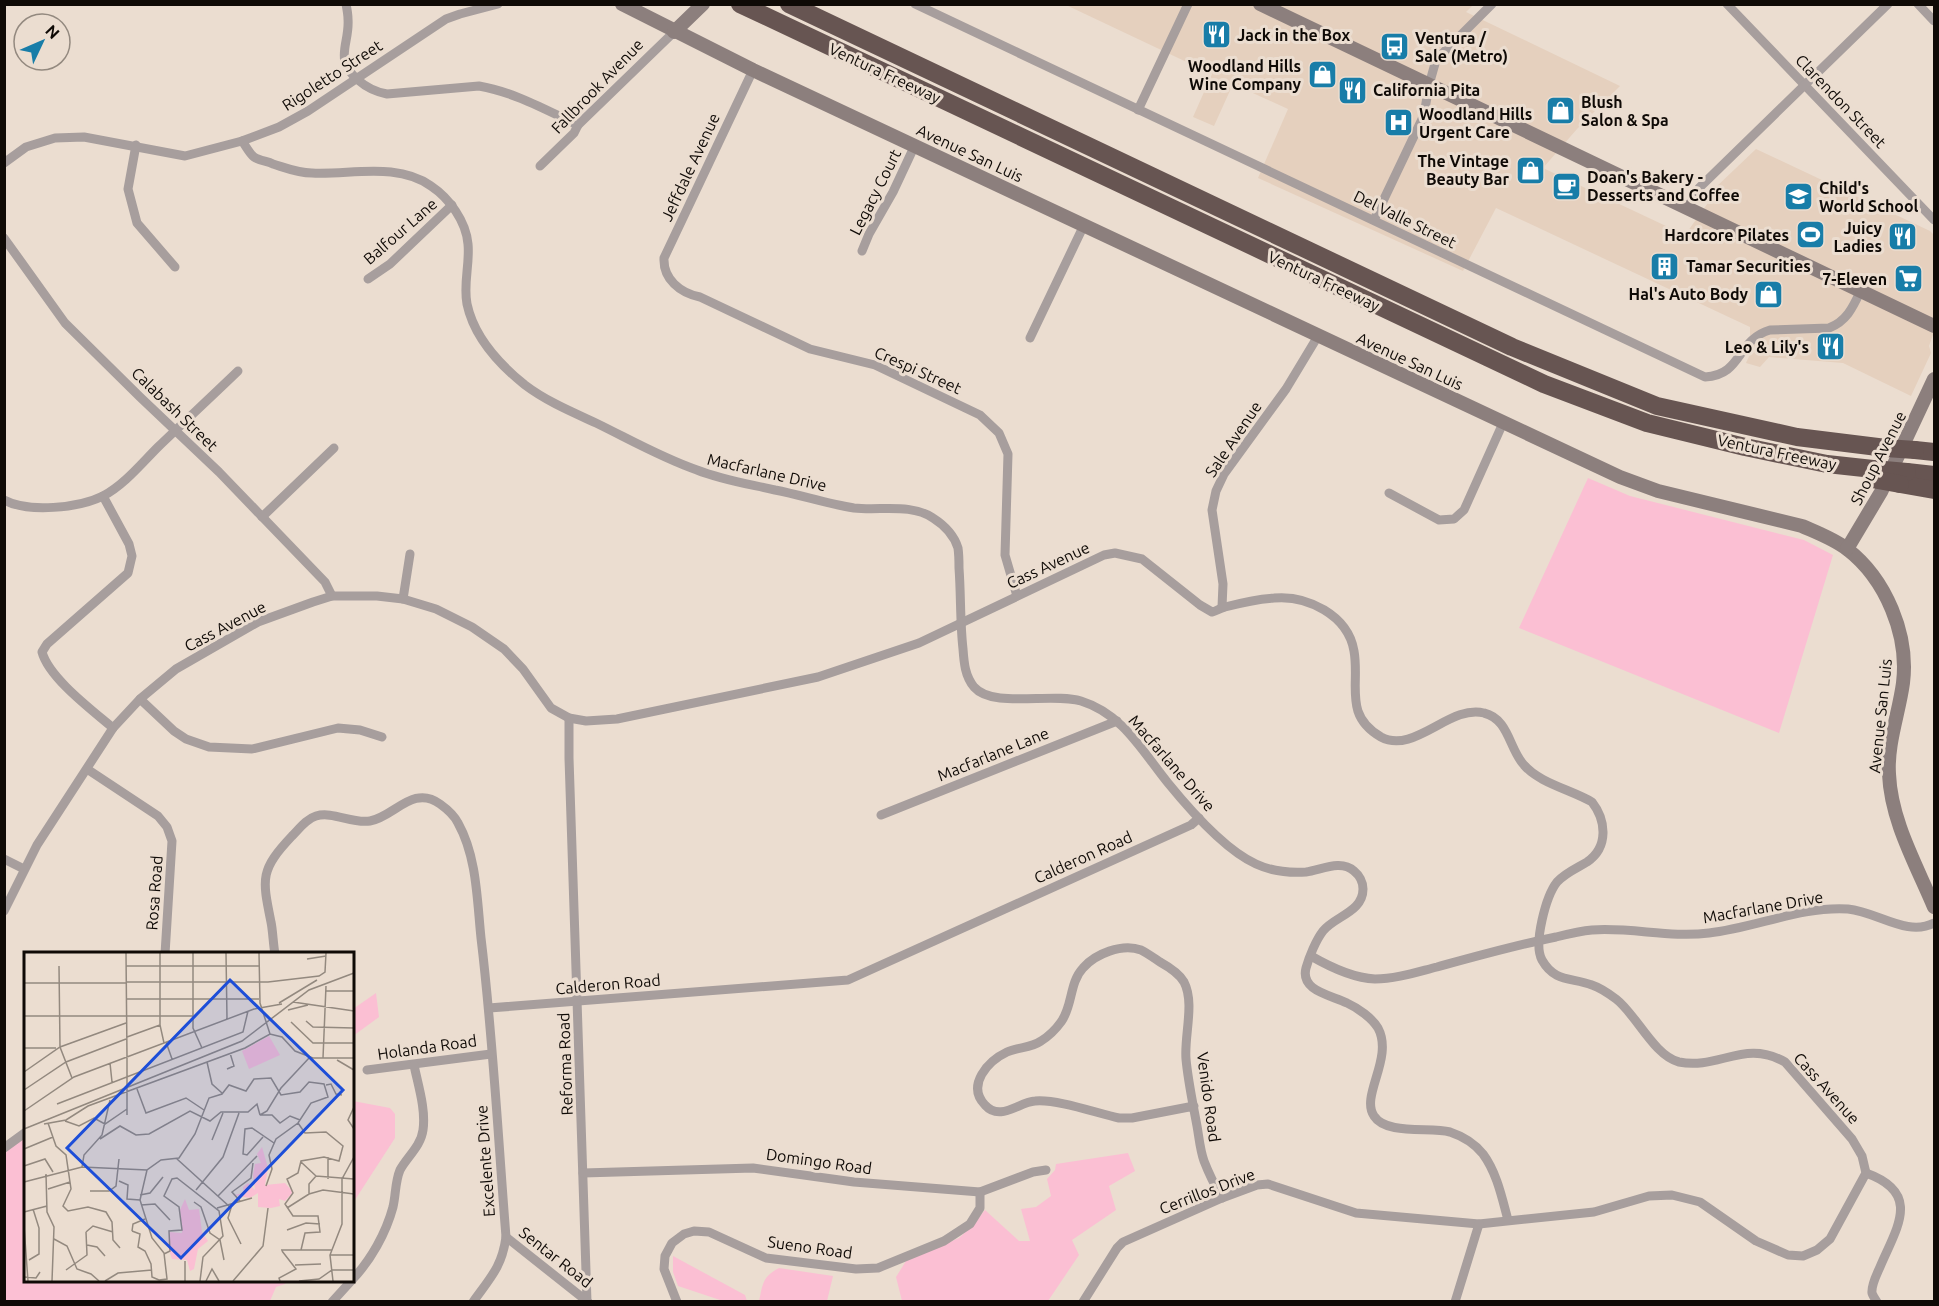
<svg xmlns="http://www.w3.org/2000/svg" width="1939" height="1306" font-family="Ubuntu,sans-serif">
<style>
.built{fill:#e5d0be}
.green{fill:#fbbfd3}
.lines{fill:none;stroke-linecap:round;stroke-linejoin:round}
.street{stroke:#a79e9d;stroke-width:9}
.secondary{stroke:#8c7f7d;stroke-width:14}
.highway{stroke:#675552;stroke-width:18}
.highway-bridge{stroke:#675552;stroke-width:18}
.labels{text-anchor:middle;dominant-baseline:central;stroke-width:6;stroke-linejoin:round;paint-order:stroke}
.poi-label{font-size:16px;font-weight:bold;fill:#0f0a06;stroke:#ebddd0;text-anchor:start}
.street-label{font-size:16px;fill:#0f0a06;stroke:#ebddd0}
.inset-road{fill:none;stroke:#93897f;stroke-width:1.5}
.view{fill:#1d4ed8;fill-opacity:0.15;stroke:#1d4ed8;stroke-width:3}
.inset-edge{fill:none;stroke:#0f0a06;stroke-width:3}
</style>
<rect width="100%" height="100%" fill="#ebddd0"/>
<!-- built -->
<path class="built" d="M1066,5h407l-7,7 154,74 -43,43 -34,39 142,67 30,-42v-5l41,-39 174,82 4,4v97l-5,14 2,7 -20,43 -68,-33 -74,-6 -9,10 -14,-4 4,-9v-27l-254,-119 -33,63 -205,-93 30,-69 -55,-25 -19,42 -21,-9 19,-43z"/>
<!-- green -->
<g class="green">
<path d="M1588,478l42,18 174,44 29,15 -54,178 -260,-105z"/>
<path d="M376,993l3,24 -26,19v-27z"/>
<path d="M353,1101l37,7 5,6v24l-42,65z"/>
<path d="M25,1136l1,144 261,1 -2,3 -9,3 -6,14 -265,1v-147l3,-6z"/>
<path d="M1128,1153l7,18 -26,15 7,24 -44,30 7,15 -31,46h-146l-6,-24 10,-16 53,-23 13,-12 13,-16 34,31h11l-9,-32 15,-2 15,-11 -4,-17 8,-9 1,-6z"/>
<path d="M673,1256l72,39 2,6h-24l-45,-15 -5,-14z"/>
<path d="M779,1268l54,8 -6,25h-68c4,-17 3,-24 20,-33z"/>
</g>
<g class="lines">
<!-- street -->
<g class="street">
<path d="M346,4c1,5 2,10 2,15 2,25 -15,40 10,61 9,8 18,12 29,14l92,-8c35,6 67,24 99,39"/>
<path d="M915,4l790,373c38,-2 31,-37 65,-47l59,-2c18,-7 24,-21 32,-38"/>
<path d="M1727,4l207,216"/>
<path d="M1918,4l16,17"/>
<path d="M753,70l-89,188c-1,21 16,35 36,39l110,52 65,16 105,50 19,18 9,21 -3,101 12,41"/>
<path d="M1138,110l50,-106"/>
<path d="M242,141c4,5 7,12 12,16 6,4 13,4 19,7 13,4 25,9 39,9 39,2 85,-11 119,13 18,12 35,35 37,58 2,20 -5,40 -1,60 7,33 33,61 58,81 21,16 47,27 71,38 33,16 66,35 101,47 25,10 52,14 78,20 26,5 53,14 79,18 26,3 57,-5 79,10 11,7 21,17 25,30 1,7 1,14 1,20 2,27 1,55 4,81 1,14 2,27 11,38 19,22 78,5 107,14 42,13 61,50 87,82 22,27 57,67 88,81 15,7 34,9 50,8 15,-2 35,-13 48,-1 5,4 9,11 9,18 0,23 -28,27 -40,42 -7,9 -14,26 -17,37 -6,23 25,27 41,35 11,5 25,15 31,25 16,30 -18,68 -4,88 12,19 55,11 76,16 12,4 25,12 33,22 14,19 19,44 25,66"/>
<path d="M136,145l-8,44 9,34 38,44"/>
<path d="M4,163l22,-16 29,-9 29,-1 101,19 57,-15 37,-14 29,-16 138,-92 14,-5 38,-10"/>
<path d="M540,166l34,-33 4,-8 96,-93"/>
<path d="M1688,207l11,-19 189,-184"/>
<path d="M1374,220l50,-105 5,-30 7,-25 56,-56"/>
<path d="M4,238l61,85 75,74 79,75 106,110 7,14"/>
<path d="M862,251l7,-17 24,-42 22,-47"/>
<path d="M368,279l22,-15 62,-59"/>
<path d="M1030,338l54,-113"/>
<path d="M1389,493l50,27 15,-1 10,-9 39,-87"/>
<path d="M103,496l26,48 3,12 -4,17 -81,71 -5,8c7,26 50,58 71,76"/>
<path d="M4,500c24,13 75,8 99,-4 21,-11 38,-32 55,-49 26,-25 53,-50 80,-76"/>
<path d="M262,517l72,-69"/>
<path d="M403,599l7,-45"/>
<path d="M1222,607l1,-23 -11,-74 4,-19 8,-17 62,-85 32,-53"/>
<path d="M140,699l34,32 12,8 23,8 43,2 86,-21 22,2 22,7"/>
<path d="M569,718v40l18,544"/>
<path d="M87,769l71,47 9,11 5,14 -7,113"/>
<path d="M881,815l236,-94"/>
<path d="M4,859l20,10"/>
<path d="M4,911l33,-66 76,-117 27,-29 36,-30 82,-47 55,-20 19,-6h45l26,3 33,10 36,18 32,22 19,20 28,39 18,10 17,3 31,-2 201,-42 101,-34 185,-88 11,-2 27,6 58,46 12,7c5,-1 8,-4 13,-5 15,-4 33,-8 49,-9 33,-3 74,17 80,53 6,34 -11,64 27,86 33,18 69,-33 103,-24 25,6 25,36 40,52 15,18 48,25 68,37 14,18 17,45 -5,60 -10,6 -22,11 -30,20 -11,14 -24,62 -15,78 13,23 30,17 50,25 9,3 16,8 24,14 20,15 38,57 63,63 39,8 66,-23 106,0l67,77 10,17 4,17 -36,66 -13,11 -14,6 -15,-1 -32,-14 -56,-39 -28,-7 -23,1 -55,16 -115,12 -123,-11 -88,-29 -11,1 -35,13 -99,44 -6,6 -34,54"/>
<path d="M275,954c-2,-11 -2,-22 -4,-32 -9,-44 -11,-52 21,-86 7,-7 14,-17 24,-20 17,-5 36,8 54,5 24,-4 43,-37 70,-17 7,5 14,11 18,19 19,34 19,77 23,115 12,99 17,199 25,299 -4,30 -16,41 -33,65"/>
<path d="M1311,956c19,11 41,22 64,23 21,0 42,-7 62,-12 40,-11 79,-22 119,-30 12,-3 24,-6 36,-7 39,-3 78,8 117,3 46,-5 92,-27 139,-24 30,3 59,28 86,14"/>
<path d="M489,1008l359,-28 343,-155 8,-7"/>
<path d="M367,1070l124,-16"/>
<path d="M1194,1106l-62,12h-13c-23,-5 -61,-19 -84,-17 -16,1 -35,21 -50,4 -19,-20 3,-44 22,-53 11,-5 24,-4 34,-11 8,-5 15,-12 20,-19 12,-16 8,-39 22,-54 12,-14 39,-25 58,-18 6,3 13,8 19,12 9,5 19,11 24,20 11,21 0,54 2,77 2,22 7,45 11,67 2,11 3,24 7,35 5,13 11,25 18,37"/>
<path d="M4,1148l22,-16"/>
<path d="M583,1173l170,-5 101,14 126,10 53,-20 13,-2"/>
<path d="M1866,1173c56,20 31,54 14,94 -3,7 -9,18 -8,26 1,3 3,6 5,9"/>
<path d="M506,1237l82,65"/>
<path d="M352,1280c19,-20 34,-47 41,-73 3,-13 2,-25 7,-37 7,-13 21,-24 23,-40 3,-21 -5,-45 -9,-65"/>
<path d="M332,1302l20,-22"/>
<path d="M677,1302l-13,-33 1,-13 7,-13 12,-9 10,-3 15,1 57,26 90,11 22,-1 66,-27 26,-17 10,-16v-16"/>
<path d="M1455,1302l24,-78"/>
</g>
<!-- secondary -->
<g class="secondary">
<path d="M622,4l131,66 867,407 38,14 144,35c16,7 32,13 45,23 39,30 62,86 56,134 -4,30 -16,61 -14,91 2,47 27,90 45,133"/>
<path d="M1260,4l674,322"/>
<path d="M674,32l29,-28"/>
<path d="M1847,549l34,-57 53,-113"/>
</g>
<!-- highway -->
<g class="highway">
<path d="M740,4l804,380 103,39 98,24 82,17 46,5"/>
<path d="M789,4l723,343 145,59 140,31 89,11"/>
<path d="M1915,450l19,2"/>
<path d="M1907,472l27,3"/>
<path d="M1900,484l34,6"/>
</g>
<!-- highway-bridge -->
<g class="highway-bridge">
<path d="M1886,448l29,2"/>
<path d="M1873,469l34,3"/>
<path d="M1872,479l28,5"/>
</g>
</g>
<!-- icons -->
<defs>
<symbol id="restaurant-square" viewBox="-11 -11 22 22"><rect x="-9" y="-9" width="18" height="18" rx="4" fill="#187da8" stroke="#ebddd0"/><path d="M-5-6h1v4h1v-4h1v4h1v-4h1v5L-1.5 .5V6h-2V.5L-5-1ZM5-6V6H3V1.5H1.5Q1.5-4 5-6Z" fill="#fff"/></symbol>
<symbol id="bus-square" viewBox="-11 -11 22 22"><rect x="-9" y="-9" width="18" height="18" rx="4" fill="#187da8" stroke="#ebddd0"/><path d="M-5-6H5V4H4V6H2V4H-2V6H-4V4H-5ZM-3.5-4V0h7V-4ZM-3.5 1.2v1.5H-2V1.2ZM2 1.2v1.5H3.5V1.2Z" fill="#fff"/></symbol>
<symbol id="shop-square" viewBox="-11 -11 22 22"><rect x="-9" y="-9" width="18" height="18" rx="4" fill="#187da8" stroke="#ebddd0"/><path d="M-5-2.5h2.3a2.7 3.5 0 0 1 5.4 0H5L5.5 6h-11ZM-1.5-2.5h3a1.5 2.3 0 0 0-3 0Z" fill="#fff"/></symbol>
<symbol id="hospital-square" viewBox="-11 -11 22 22"><rect x="-9" y="-9" width="18" height="18" rx="4" fill="#187da8" stroke="#ebddd0"/><path d="M-5-5h3v3.5h4V-5h3V5h-3V1.5h-4V5h-3Z" fill="#fff"/></symbol>
<symbol id="cafe-square" viewBox="-11 -11 22 22"><rect x="-9" y="-9" width="18" height="18" rx="4" fill="#187da8" stroke="#ebddd0"/><path d="M-5.5-4.5H6V0H3Q3 3.5 0 3.5H-2.5Q-5.5 3.5-5.5 0ZM3-3.2v2h1.7v-2ZM-6 4.5H4V6H-6Z" fill="#fff"/></symbol>
<symbol id="school-square" viewBox="-11 -11 22 22"><rect x="-9" y="-9" width="18" height="18" rx="4" fill="#187da8" stroke="#ebddd0"/><path d="M0-5L7-2L0 1L-7-2ZM-4 1L0 2.5L4 1V4Q0 6-4 4Z" fill="#fff"/></symbol>
<symbol id="stadium-square" viewBox="-11 -11 22 22"><rect x="-9" y="-9" width="18" height="18" rx="4" fill="#187da8" stroke="#ebddd0"/><path d="M0-5a6.5 5 0 1 0 0 10a6.5 5 0 1 0 0-10ZM-3.5-1.8h7v3.6h-7Z" fill="#fff"/></symbol>
<symbol id="building-square" viewBox="-11 -11 22 22"><rect x="-9" y="-9" width="18" height="18" rx="4" fill="#187da8" stroke="#ebddd0"/><path d="M-4-6H4V6H1V3H-1V6H-4ZM-2.5-4.3h1.7v1.8h-1.7ZM.8-4.3h1.7v1.8H.8ZM-2.5-1h1.7V.8h-1.7ZM.8-1h1.7V.8H.8Z" fill="#fff"/></symbol>
<symbol id="supermarket-square" viewBox="-11 -11 22 22"><rect x="-9" y="-9" width="18" height="18" rx="4" fill="#187da8" stroke="#ebddd0"/><path d="M-6-5.5h2.5l.6 2H6L4.5 2H-2.5L-4.4-4H-6ZM-1.5 3.2a1.3 1.3 0 1 0 .1 0ZM3 3.2a1.3 1.3 0 1 0 .1 0Z" fill="#fff"/></symbol>
</defs>
<g fill-rule="evenodd">
<use href="#restaurant-square" x="1200" y="18" width="33" height="33"/>
<use href="#bus-square" x="1378" y="30" width="33" height="33"/>
<use href="#shop-square" x="1306" y="58" width="33" height="33"/>
<use href="#restaurant-square" x="1336" y="74" width="33" height="33"/>
<use href="#shop-square" x="1544" y="94" width="33" height="33"/>
<use href="#hospital-square" x="1382" y="106" width="33" height="33"/>
<use href="#shop-square" x="1514" y="154" width="33" height="33"/>
<use href="#cafe-square" x="1550" y="170" width="33" height="33"/>
<use href="#school-square" x="1782" y="180" width="33" height="33"/>
<use href="#stadium-square" x="1794" y="218" width="33" height="33"/>
<use href="#restaurant-square" x="1886" y="220" width="33" height="33"/>
<use href="#building-square" x="1648" y="250" width="33" height="33"/>
<use href="#supermarket-square" x="1892" y="262" width="33" height="33"/>
<use href="#shop-square" x="1752" y="278" width="33" height="33"/>
<use href="#restaurant-square" x="1814" y="330" width="33" height="33"/>
</g>
<g class="labels">
<!-- poi labels -->
<g class="poi-label">
<text x="1237" y="35">Jack in the Box</text>
<text x="1415" y="38">Ventura /<tspan x="1415" dy="18">Sale (Metro)</tspan></text>
<text x="1301" y="66" text-anchor="end">Woodland Hills<tspan x="1301" dy="18">Wine Company</tspan></text>
<text x="1373" y="90">California Pita</text>
<text x="1581" y="102">Blush<tspan x="1581" dy="18">Salon &amp; Spa</tspan></text>
<text x="1419" y="114">Woodland Hills<tspan x="1419" dy="18">Urgent Care</tspan></text>
<text x="1509" y="161" text-anchor="end">The Vintage<tspan x="1509" dy="18">Beauty Bar</tspan></text>
<text x="1587" y="177">Doan's Bakery -<tspan x="1587" dy="18">Desserts and Coffee</tspan></text>
<text x="1819" y="188">Child's<tspan x="1819" dy="18">World School</tspan></text>
<text x="1882" y="228" text-anchor="end">Juicy<tspan x="1882" dy="18">Ladies</tspan></text>
<text x="1789" y="235" text-anchor="end">Hardcore Pilates</text>
<text x="1686" y="266">Tamar Securities</text>
<text x="1887" y="279" text-anchor="end">7-Eleven</text>
<text x="1748" y="294" text-anchor="end">Hal's Auto Body</text>
<text x="1809" y="347" text-anchor="end">Leo &amp; Lily's</text>
</g>
<!-- street labels -->
<g class="street-label">
<text transform="translate(885 73) rotate(25)">Ventura Freeway</text>
<text transform="translate(332 75) rotate(-33)">Rigoletto Street</text>
<text transform="translate(597 86) rotate(-46)">Fallbrook Avenue</text>
<text transform="translate(1841 101) rotate(46)">Clarendon Street</text>
<text transform="translate(970 153) rotate(25)">Avenue San Luis</text>
<text transform="translate(690 167) rotate(-65)">Jeffdale Avenue</text>
<text transform="translate(875 192) rotate(-63)">Legacy Court</text>
<text transform="translate(1405 219) rotate(26)">Del Valle Street</text>
<text transform="translate(400 231) rotate(-41)">Balfour Lane</text>
<text transform="translate(1324 281) rotate(25)">Ventura Freeway</text>
<text transform="translate(1410 361) rotate(25)">Avenue San Luis</text>
<text transform="translate(918 370) rotate(24)">Crespi Street</text>
<text transform="translate(175 409) rotate(44)">Calabash Street</text>
<text transform="translate(1233 439) rotate(-56)">Sale Avenue</text>
<text transform="translate(1777 452) rotate(12)">Ventura Freeway</text>
<text transform="translate(1878 458) rotate(-63)">Shoup Avenue</text>
<text transform="translate(767 472) rotate(13)">Macfarlane Drive</text>
<text transform="translate(1048 565) rotate(-25)">Cass Avenue</text>
<text transform="translate(225 626) rotate(-28)">Cass Avenue</text>
<text transform="translate(1880 716) rotate(-84)">Avenue San Luis</text>
<text transform="translate(993 754) rotate(-22)">Macfarlane Lane</text>
<text transform="translate(1172 763) rotate(49)">Macfarlane Drive</text>
<text transform="translate(1083 857) rotate(-24)">Calderon Road</text>
<text transform="translate(154 893) rotate(-86)">Rosa Road</text>
<text transform="translate(1763 907) rotate(-10)">Macfarlane Drive</text>
<text transform="translate(608 984) rotate(-5)">Calderon Road</text>
<text transform="translate(427 1047) rotate(-8)">Holanda Road</text>
<text transform="translate(565 1064) rotate(-92)">Reforma Road</text>
<text transform="translate(1827 1088) rotate(48)">Cass Avenue</text>
<text transform="translate(1209 1097) rotate(82)">Venido Road</text>
<text transform="translate(485 1161) rotate(-94)">Excelente Drive</text>
<text transform="translate(819 1161) rotate(8)">Domingo Road</text>
<text transform="translate(1207 1191) rotate(-21)">Cerrillos Drive</text>
<text transform="translate(810 1247) rotate(8)">Sueno Road</text>
<text transform="translate(556 1257) rotate(38)">Sentar Road</text>
</g>
</g>
<!-- overview -->
<g transform="translate(24 952)">
<rect width="330" height="330" fill="#ebddd0"/>
<path d="M245,84l11,19 -31,14 -7,-18zM238,195l6,21 -3,17 20,-2 8,9 -8,9 -6,-2 1,7 -9,2 -13,-1v-14l-8,5 -17,-3 11,-2 -1,-6 5,-4 7,7 -2,-15 2,-11 6,-1 -4,-9zM161,247l4,11 10,-1 3,23 6,9 -10,8 -4,20 -4,2 -3,-11 -15,-1 -4,-12 1,-15 13,1 -2,-23z" fill="#fbbfd3"/>
<path class="inset-road" d="M102,1l1,104M136,1v72l4,18M169,1v75l9,20M202,1l1,66M235,1l1,50 10,31M283,7l19,-3M35,14l1,81 12,31M102,14h133M102,30h142l51,-6 6,-4 1,-19M0,31h102M302,39h28M102,47h133M269,50l61,9M255,51l38,-23M264,58l20,-5M0,64h169M282,69l7,6 41,1M267,70l22,21h41M103,85l33,-12M142,90l6,17M0,96h32M103,105v58M299,106l3,-72M313,108l17,10M183,110l5,22 10,9M86,111l2,19M203,117l7,-3 -4,-13M0,120l36,-25 66,-24M302,133l5,-1 5,10 6,1M113,137l9,24 40,-15 18,12M0,138l42,-28 60,-23M33,152l186,-72 5,-21M330,155l-6,13 6,9M0,159l50,-34 180,-68 28,-5M236,163l7,-4 14,-23 29,-31M236,163h12l8,8 10,-7 10,4M41,169l14,5 15,-8 11,6 22,-15M24,171l8,23 10,9 5,34 -8,17 5,5 20,-4 18,5 6,10 1,18 7,8M274,171l7,10 21,-1 17,14 -4,15 -15,-4 -23,4 -3,12 -11,6 6,14 -8,11 8,12h25l2,16 -15,1 -4,17M20,172l22,-4 22,-14 157,-58 25,-14 12,3 13,14 18,7h41M0,177l218,-88 67,-51 45,-17M239,185l-16,18 -4,-1 2,-25 7,-1 22,15M76,187l20,-13 16,9 13,-1 41,-23 20,10 11,-9h27l9,-8 3,11M188,188l11,-27M0,197l29,-12M304,205v22M153,207l54,49 -3,10 13,26M277,210l15,14M0,214l21,-7 8,13M58,215l2,-12 18,-20 8,-35M22,222l1,38 7,15 -2,54M95,229l9,4 -1,14 13,1M0,230l58,-15 65,3M24,237l22,-7M172,238l27,-33 16,-44M66,239h19l7,-5 3,-27M285,242v-10l7,-8 38,3M116,243l10,-2 13,-16M194,244l39,-40M216,249l-8,-9 19,-14 2,-15M170,250l7,5 9,26 10,7 4,20M117,253l14,-1 15,16M193,256l35,-10M263,256l22,-14 14,-4 31,4M0,260l23,-6M0,274l4,55M263,278l19,-7 14,1M108,279l8,3 -2,13 7,4 6,13 1,13 7,3M108,279l1,-7 12,-5M62,280l7,-6 20,6M30,287l13,7 10,23 14,5 8,7M63,293l10,2 8,9M257,298h51M140,302l6,-3 -1,-20 13,-1 -3,-23 -15,-11 8,-17 5,-1 42,33 4,25 -20,21 -3,24M306,303h24M5,308l10,-6v-26l-6,-19M271,313l26,-1M42,318l21,-15 -1,-23M0,325l12,1 4,-6M135,328l8,-1 -3,-26 -12,-15 -12,-38 7,-30 14,-10 18,-2 16,-24 14,-36 13,-4 7,-9 17,6 8,-12 17,-1 10,17 19,-3 9,-10 15,2 4,13 -17,6 -13,20 -22,16 -7,16 3,14 -6,17M81,329l13,-8 34,-3M161,329v-20M182,329l6,-12 7,12M209,329l30,-35 5,-38M256,329l-1,-3 17,-9 -14,-18M275,329l20,-2 13,-9h22M309,329l-3,-26 12,-31v-45l12,-22"/>
<path class="view" d="M206,28l113,110 -162,168 -114,-110z"/>
<rect width="330" height="330" class="inset-edge"/>
</g>
<!-- border -->
<rect width="1939" height="1306" fill="none" stroke="#0f0a06" stroke-width="12"/>
<!-- north arrow -->
<g transform="translate(42 42) rotate(46)"><circle r="28" fill="#ebddd0" stroke="#93897f" stroke-width="1.5"/>
<path d="M0-4.5L10 22L0 15L-10 22Z" fill="#187da8"/>
<text y="-9" font-size="16" font-weight="bold" text-anchor="middle" fill="#0f0a06">N</text>
</g>
</svg>
